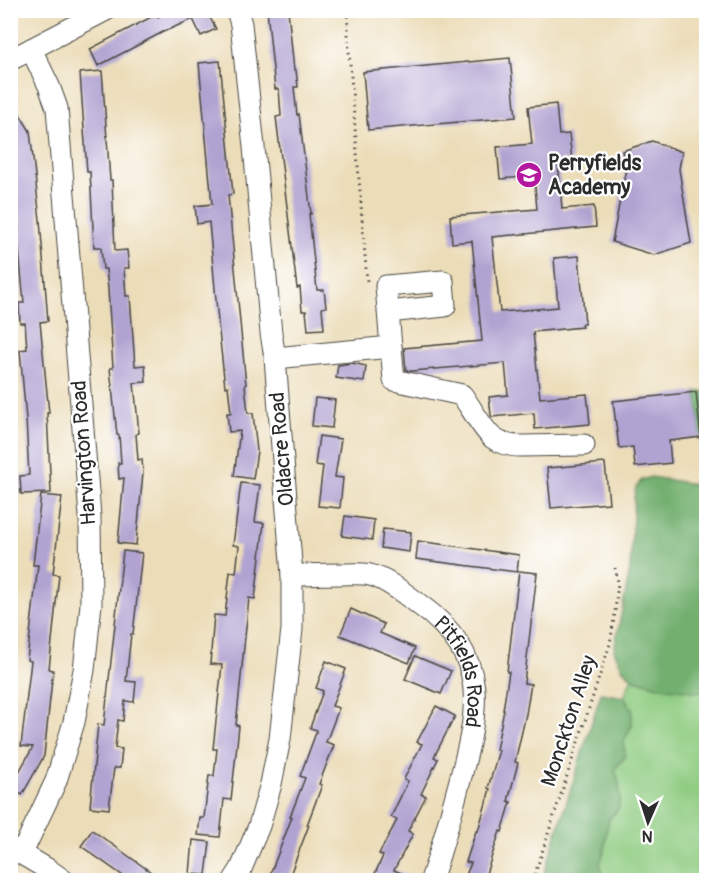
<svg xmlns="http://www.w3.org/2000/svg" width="717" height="891" font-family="Pangolin,sans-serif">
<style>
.green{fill:#8fcc81;stroke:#5d7c56;stroke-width:1.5}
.forest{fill:#73b06f;stroke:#4f6e4d;stroke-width:1.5}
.building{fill:#b1a3d1}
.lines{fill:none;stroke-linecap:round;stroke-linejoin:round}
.minor-casing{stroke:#484640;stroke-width:23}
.path{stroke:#484640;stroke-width:3;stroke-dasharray:1.5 4.5;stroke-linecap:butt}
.minor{stroke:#fff;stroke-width:21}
.labels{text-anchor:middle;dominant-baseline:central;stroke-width:4.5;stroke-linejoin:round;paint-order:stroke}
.poi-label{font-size:21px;font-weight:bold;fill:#2b2b2b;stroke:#fff;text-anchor:start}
.street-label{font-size:21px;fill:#2b2b2b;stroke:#fff}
</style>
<rect width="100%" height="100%" fill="#fff"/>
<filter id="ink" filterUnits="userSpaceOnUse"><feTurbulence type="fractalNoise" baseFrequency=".0167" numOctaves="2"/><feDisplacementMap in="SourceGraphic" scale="12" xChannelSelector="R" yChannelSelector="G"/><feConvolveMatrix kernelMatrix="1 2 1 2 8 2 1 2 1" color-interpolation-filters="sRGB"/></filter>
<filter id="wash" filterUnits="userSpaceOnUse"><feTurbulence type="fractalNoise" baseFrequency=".008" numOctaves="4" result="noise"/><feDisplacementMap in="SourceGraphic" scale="24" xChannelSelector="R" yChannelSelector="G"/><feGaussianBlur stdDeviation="1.35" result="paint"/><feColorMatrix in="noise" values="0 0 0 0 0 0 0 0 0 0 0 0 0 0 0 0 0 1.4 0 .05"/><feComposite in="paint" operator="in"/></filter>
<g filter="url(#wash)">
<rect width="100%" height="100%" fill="#ecddb9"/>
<!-- green -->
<path class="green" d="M633,674l73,10v196h-153z"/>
<!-- forest -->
<g class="forest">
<path d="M706,391v302l-45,-6 -29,-9 -10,-10 -8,-18 16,-80 4,-72 2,-11 6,-7 9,-3 55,9 -10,-94z"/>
<path d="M601,693l23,4 8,12v16l-8,16 1,16 -10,12 4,14 1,16 -2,11 -9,9 -3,14 -1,16 -5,15 3,11 -2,5h-59z"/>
</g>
<g id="blocks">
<!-- building -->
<g class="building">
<path d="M171,10h39l-3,2 9,17 -15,7 -8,-17 -30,13 -65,34 -8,-17 67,-35 1,3z"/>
<path d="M267,10h21l6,60h2l2,17h-4l3,28 2,-1 12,100h-2l8,76h7l2,17 -4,1 2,21 -16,1 -2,-19h-4l-2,-24 -3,1 -21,-171 5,-1 -2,-27h-4z"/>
<path d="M510,58l6,59 -148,13 -5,-58z"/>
<path d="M220,61l13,133 -5,1 18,190h-1l3,28h5l4,38 -4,28 -19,-3 6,-45 -11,1 -2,-19h4l-3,-27 -3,1 -7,-65 -9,-100 -12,2 -2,-18 17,-2 -13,-141z"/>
<path d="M102,71l8,109h2l3,71 12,-1 2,18h-5l2,28h4l5,70 10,-1 1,17 -12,1 5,50 -3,1 2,26 4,-1 1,14 -7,72 -18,-2 6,-65 -5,1 -1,-16h3l-2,-28h-2l-7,-67h3l-5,-79 -2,-20h-3l-2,-22h-7l-4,-75h-3l-7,-99z"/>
<path d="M10,98l20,33 10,89 8,101 -8,1 9,91h-2l4,80 -30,1 -1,-18 9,-1 -3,-56 -6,-69 7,-1 -2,-26h-5l-1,-20h5l-7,-73h2l-9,-84 9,-2 -9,-15z"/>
<path d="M556,104l3,31 10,-1 3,26 -14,1 4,48 32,-3 2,21 -104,10 8,75 58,-5 -4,-49 25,-2 6,68h-4l1,3 -49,5 7,66 47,-4 3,30 -55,5 -1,-16 -42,4 -1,-2 -2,-18 19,-2 -3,-32 -93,8 -6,-1 -2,-22 78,-7 -10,-100 -20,2 -2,-27 87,-7 -3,-33 -34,3 -3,-32 35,-3 -4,-37z"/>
<path d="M652,141l30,11 -3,17 12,74 -37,12 -42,-13 14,-74 -4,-17z"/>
<path d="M352,363l14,3 -2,16 -28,-4 2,-13z"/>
<path d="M696,392l5,45 -32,4 2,22 -36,4 -2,-20 -14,1 -6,-47z"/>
<path d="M315,398l20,2 -3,28 -20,-2z"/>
<path d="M319,436l22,3 -6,38 8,1 -3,30 -22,-2 5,-40 -8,-1z"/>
<path d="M605,463l4,40 -58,5 -4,-40z"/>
<path d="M241,483l19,2 -5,37 9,1 -9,76 -6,-1 -13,127 3,1 -8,74 -7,-1 -4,38 -22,-2 2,-17h4l5,-43 5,1 3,-27h-4l9,-84 -12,-1 4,-49 11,1 5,-44 6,1 3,-27 -6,-1z"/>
<path d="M41,495l21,2 -9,77 6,1 -10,94 4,1 -9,86 -22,39 -12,-7 23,-41 -12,-1 10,-85 -4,-1 11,-95h-5z"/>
<path d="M345,516l29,4 -2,20 -30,-4z"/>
<path d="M383,529l28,3 -2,20 -28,-4z"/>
<path d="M418,541l101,14 -2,17 -101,-13z"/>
<path d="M123,551l19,2 -9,81h-2l-5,47 10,1 -2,20 -9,-1 -2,20 -5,-1 -3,28 7,1 -2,19h-6l-5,41 -19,-2 8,-83 6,1z"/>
<path d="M519,571l18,2 -13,110 7,1 -5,30 -11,48 3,1 -10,38 3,1 -9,30 -2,-1 -16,49h-20l7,-17 -5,-1 10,-31h2l12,-42 -2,-1 11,-38h-3l8,-40h-1l6,-38h-2z"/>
<path d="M351,609l33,15 -4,9 35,15 -6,15 -69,-28z"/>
<path d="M415,656l36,15 -10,23 -36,-15z"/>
<path d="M326,661l20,8 -14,37 7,2 -13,34 8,3 -15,39 3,1 -15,40h2l-21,55h-20l24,-63h-2l15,-39 -5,-2 17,-46 -7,-2 13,-37 -7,-3z"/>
<path d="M436,706l19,10 -21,41 4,2 -17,35 5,2 -18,35 5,3 -19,36 24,10h-46l11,-24 -4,-2 18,-34 -6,-3 17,-36 -4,-2 18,-35 -5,-2z"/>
<path d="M92,830l70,50h-33l-48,-34z"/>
<path d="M193,840l17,2 -4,33 -16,-1z"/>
</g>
</g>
</g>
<g filter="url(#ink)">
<use href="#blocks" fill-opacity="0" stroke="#484640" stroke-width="1.5"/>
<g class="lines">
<defs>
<g id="minor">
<path d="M10,60l96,-50"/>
<path d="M388,312l57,-6 -2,-25 -57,5 5,61"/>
<path d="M275,358l116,-11 3,33 68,15c8,11 21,35 31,43 8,6 19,8 28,8l63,-1"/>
<path id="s1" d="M292,575c17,0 34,-1 50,-1 9,0 19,-1 28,1 15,3 38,21 50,30 71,52 59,104 39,179 -9,33 -17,65 -28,96"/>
<path d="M10,847l39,23 14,10"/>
<path d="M22,853l34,-72 18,-59 10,-52 7,-66 -1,-88 -33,-408 -8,-22 -18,-37"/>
<path d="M234,880l7,-11 18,-43 12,-42 9,-45 12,-110v-54l-17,-217 -4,-25 -17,-186 -13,-123 -4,-14"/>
</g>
</defs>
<!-- minor casing -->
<use href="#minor" class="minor-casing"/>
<!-- path -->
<g class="path">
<path d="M348,10v28l19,243"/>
<path d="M533,880l77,-236 5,-32 3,-30 -3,-14"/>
</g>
<!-- minor -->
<use href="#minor" class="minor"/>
</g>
</g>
<!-- icons -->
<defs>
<symbol id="school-disc" viewBox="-11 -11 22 22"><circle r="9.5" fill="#b5179e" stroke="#fff"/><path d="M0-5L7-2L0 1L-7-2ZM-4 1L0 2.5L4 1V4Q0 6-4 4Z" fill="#fff"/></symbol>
</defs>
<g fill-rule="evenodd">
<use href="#school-disc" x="514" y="160" width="30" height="30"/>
</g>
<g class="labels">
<!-- poi labels -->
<g class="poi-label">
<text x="548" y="163">Perryfields<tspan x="548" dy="24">Academy</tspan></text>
</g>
<!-- street labels -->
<g class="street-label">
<text transform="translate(282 449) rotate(-95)">Oldacre Road</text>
<text transform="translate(84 453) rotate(-94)">Harvington Road</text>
<text stroke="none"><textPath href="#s1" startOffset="219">Pitfields Road</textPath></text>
<text transform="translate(569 721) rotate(-72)">Monckton Alley</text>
</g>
</g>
<!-- margin -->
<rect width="717" height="891" fill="none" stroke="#fff" stroke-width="36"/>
<!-- north arrow -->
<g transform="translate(648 822) rotate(183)" stroke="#ffffff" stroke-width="4.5" paint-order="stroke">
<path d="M0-4.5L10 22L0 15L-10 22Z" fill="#2b2b2b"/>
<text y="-9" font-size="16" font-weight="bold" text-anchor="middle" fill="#2b2b2b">N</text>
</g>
</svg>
